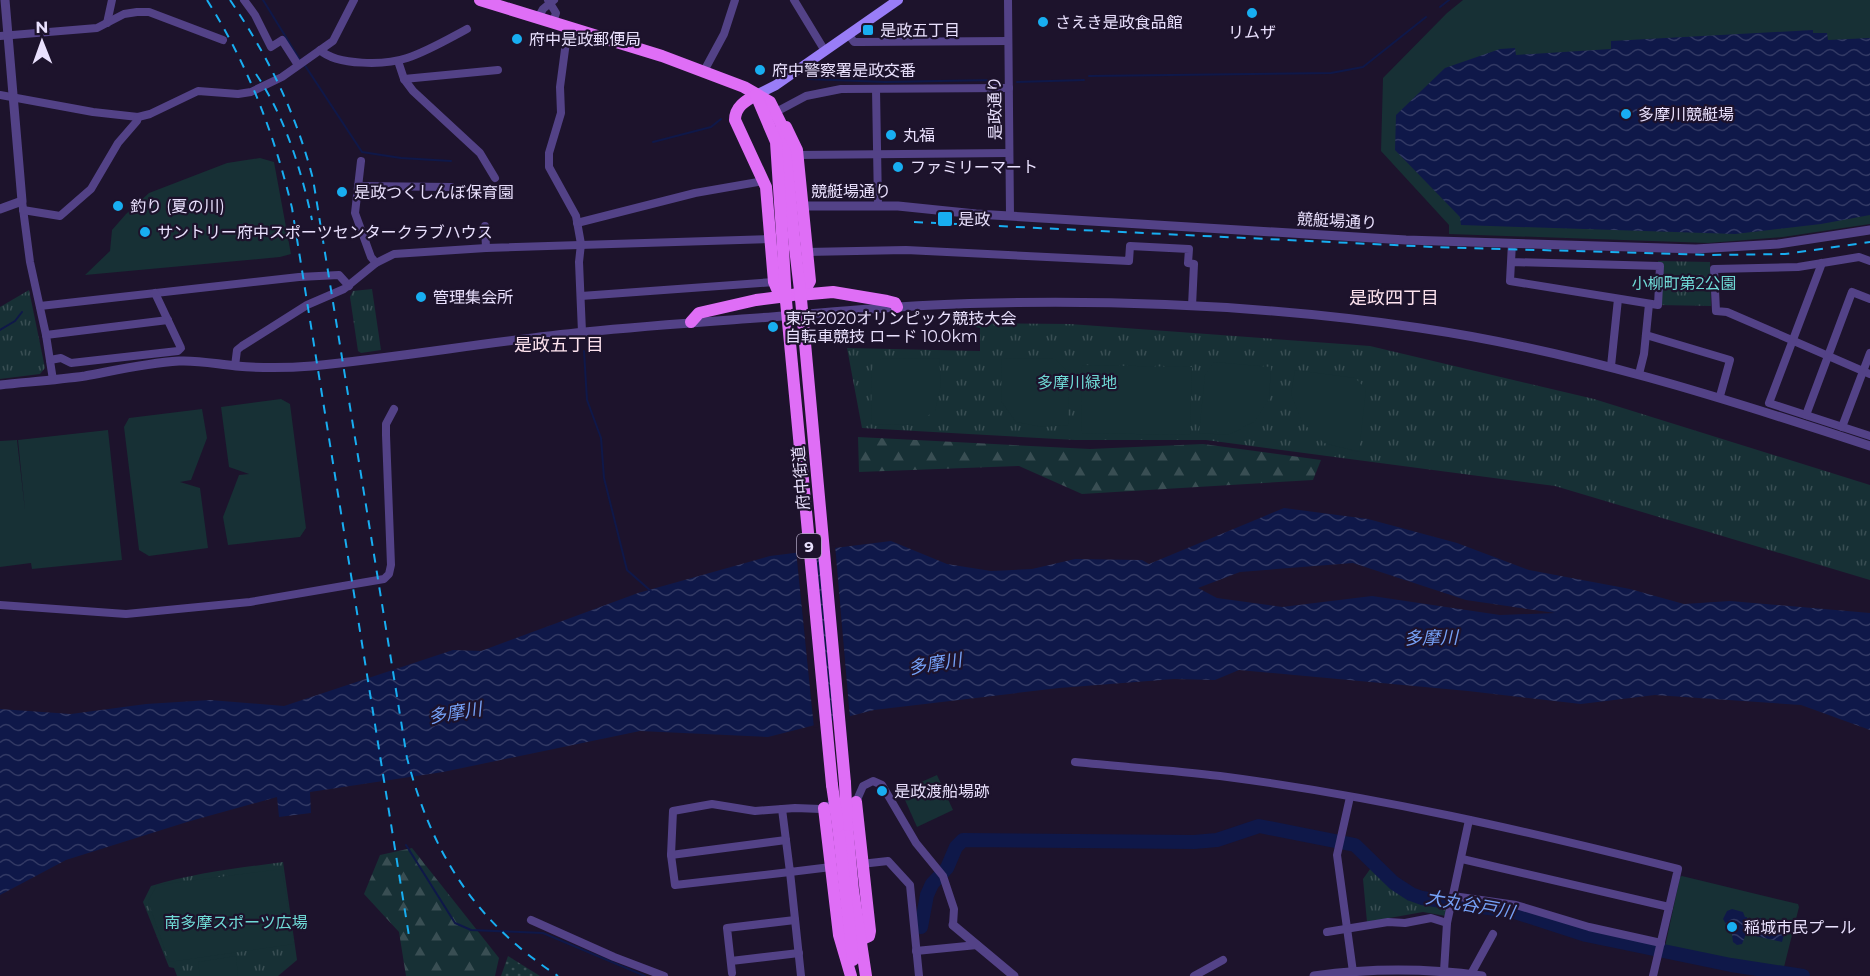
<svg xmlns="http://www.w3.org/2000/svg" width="1870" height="976" font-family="Montserrat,'Noto Sans JP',sans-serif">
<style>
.grass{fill:url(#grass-dots)}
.forest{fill:url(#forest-firs)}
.park{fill:url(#park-tufts)}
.garden{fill:#173035}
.water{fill:url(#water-waves);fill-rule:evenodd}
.pier{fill:#1d132c}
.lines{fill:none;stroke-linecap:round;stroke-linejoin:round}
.stream{stroke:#0f1849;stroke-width:2}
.river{stroke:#0f1849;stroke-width:14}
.minor{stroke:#534287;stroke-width:8}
.tertiary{stroke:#534287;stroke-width:9}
.secondary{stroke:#997df7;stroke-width:10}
.primary{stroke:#df6ef6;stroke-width:12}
.rail{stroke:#18aef1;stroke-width:2;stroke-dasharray:9 8;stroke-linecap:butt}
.primary-bridge{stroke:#df6ef6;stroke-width:12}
.poi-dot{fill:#18aef1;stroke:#1d132c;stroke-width:2}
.labels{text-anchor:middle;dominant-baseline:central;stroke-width:4.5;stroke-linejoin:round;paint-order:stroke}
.shield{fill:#1d132c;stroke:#aca2be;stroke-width:1.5}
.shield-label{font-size:15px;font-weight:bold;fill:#e9e0fd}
.poi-label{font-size:16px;fill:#e9e0fd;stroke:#1d132c;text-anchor:start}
.street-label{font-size:16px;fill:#e9e0fd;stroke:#1d132c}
.park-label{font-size:16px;fill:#6fdad6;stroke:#1d132c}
.neighbourhood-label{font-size:18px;fill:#fde2ee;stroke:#1d132c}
.water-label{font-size:18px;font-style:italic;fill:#75a0f6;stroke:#1d132c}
</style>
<defs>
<pattern id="grass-dots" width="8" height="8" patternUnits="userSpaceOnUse" patternTransform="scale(1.5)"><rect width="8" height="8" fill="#173035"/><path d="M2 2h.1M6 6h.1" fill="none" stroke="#394e53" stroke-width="1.8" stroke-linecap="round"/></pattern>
<pattern id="forest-firs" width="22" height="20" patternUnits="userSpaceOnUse" patternTransform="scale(1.5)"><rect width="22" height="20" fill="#173035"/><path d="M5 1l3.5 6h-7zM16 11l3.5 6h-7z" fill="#394e53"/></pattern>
<pattern id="park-tufts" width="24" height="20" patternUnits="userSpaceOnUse" patternTransform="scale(1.5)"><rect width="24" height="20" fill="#173035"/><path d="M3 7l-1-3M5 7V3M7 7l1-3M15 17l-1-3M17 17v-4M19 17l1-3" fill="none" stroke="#394e53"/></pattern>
<pattern id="water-waves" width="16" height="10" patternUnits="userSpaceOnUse" patternTransform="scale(1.5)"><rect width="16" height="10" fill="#0f1849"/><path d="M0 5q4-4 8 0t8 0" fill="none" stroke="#323964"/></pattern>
</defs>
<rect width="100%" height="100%" fill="#1d132c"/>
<!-- grass -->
<path class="grass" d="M508,956l32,20h-39z"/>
<!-- forest -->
<g class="forest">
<path d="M858,437l232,12 113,-5 118,16 -8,20 -231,14 -63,-28 -160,6z"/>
<path d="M412,848l87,110 -4,18h-89l-7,-44 -35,-38 16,-39z"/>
</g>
<!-- park -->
<g class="park">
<path d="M1658,261l52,1 1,44 -53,-1z"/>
<path d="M372,289l9,61 -20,3 -3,-2 -8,-54 3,-6z"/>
<path d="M29,290l16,78 -5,6 -40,5v-72z"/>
<path d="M953,323l117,1 300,22 224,53 276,86v95l-315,-94 -349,-46h-131l-213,-12 -15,-80 133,3v-23z"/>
<path d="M283,862l14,98 -19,16h-101l-3,-8 -5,-1 -26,-65 8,-16c43,-13 88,-18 132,-24z"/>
<path d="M1373,865c22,27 41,35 74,40l-1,11 -23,-4 -56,10 -4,-43z"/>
</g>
<!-- garden -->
<g class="garden">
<path d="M1463,0h407v224l-87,13 -75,6 -259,-9v-9l-68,-74 2,-73 64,-65z"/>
<path d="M260,158l14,4 17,92 -11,3 -195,18 25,-24 2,-21 14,-16 23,-21 78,-30z"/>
<path d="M939,358l2,26 -6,27 -21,14 -43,-1 1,-55 9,-10z"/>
<path d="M1002,358l53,1 14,14 -1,52 -25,2 -27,-5 -15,-21z"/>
<path d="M1214,362l57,5 -2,32 -14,22 -26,14 -30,-2 6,-58z"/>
<path d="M1082,365l110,2 -2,68 -109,-2z"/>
<path d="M1295,370l60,8 11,11 -7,63 -35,-9 -22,-21 -11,-28z"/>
<path d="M281,399l9,5 16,124 -6,9 -72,8 -5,-28 16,-42 10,-1 -20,-7 -8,-60z"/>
<path d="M202,409l5,29 -16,42 -11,2 20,6 8,60 -59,8 -10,-6 -15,-123 5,-9z"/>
<path d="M108,430l14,130 -90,9 -1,-6 -31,4v-126l17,-1 8,70 -7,-70z"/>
<path d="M937,775l16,35 -36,17 -16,-36z"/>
<path d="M282,869l12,75 -125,18 -21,-61 9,-16z"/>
<path d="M1682,876l116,28 1,3 -16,64 -118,-24 15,-70z"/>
<path d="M236,956l2,20h-38l-2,-14z"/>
</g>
<!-- water -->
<g class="water">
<path d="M1813,30v3h14l1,7 42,-2v177l-49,9 -86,10 -274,-9 -1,-8 -65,-67 1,-35 49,-47 55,-19 15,-1 1,7 95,-6v-8z"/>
<path d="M1284,508l84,11 89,24 72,27 101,19 54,15 46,-3 140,12v117l-69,-25 -146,-10 -74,9 -113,-13 -229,-21 -24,10 -41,-1 -115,9 -185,22 -106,27 -128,-6 -197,41 -133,20 1,21 -32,4 -2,-20 -90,25 -121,38 -66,35v-186l71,5 75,-10 64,-4 74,6 169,-56 28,1 157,-58 132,-37 121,-15 56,23 44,7 41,-2 43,-10 67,1 7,4zM1353,563l113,37 89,13 -55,2 -128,-19 -90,11 -65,-9 -19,-10 42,-16z"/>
<path d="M1732,909l11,3 2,5h2l1,17h-2l-4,10 -5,1 -4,-3 -1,-8 -9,-15 4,-8z"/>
<path d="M1759,918l18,4v2l9,3 -4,15 -27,-6z"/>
</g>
<!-- pier -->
<g class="pier">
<path d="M835,545l15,174 -15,4 -17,-176z"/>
<path d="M815,547l15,177 -16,4 -18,-178z"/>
</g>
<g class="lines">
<!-- stream -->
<g class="stream">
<path d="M263,0l37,60"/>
<path d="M1440,7l9,-7"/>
<path d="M304,64l58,88 39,6 50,3"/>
<path d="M1089,76l242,-3 32,-6 63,-50"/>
<path d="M808,79l77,3 110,-2 5,2"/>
<path d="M1017,82l67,-2"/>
<path d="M653,142l58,-15 10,-8"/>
<path d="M0,330l15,-9 7,-9"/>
<path d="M584,351l3,49 14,38 3,40 23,92 25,22"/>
<path d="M406,845l49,78 16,7 72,3 102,43"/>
</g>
<!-- river -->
<path class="river" d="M921,927l6,-32 5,-11 15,-16 9,-21 7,-7 231,2 23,-2 42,-14 96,19 39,38 17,11 11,4 93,14 71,23 145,30 72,11"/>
<!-- minor -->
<g class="minor">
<path d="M244,0l11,15 16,32 11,-7 16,25"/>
<path d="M548,0l8,13 -3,9"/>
<path d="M794,0l31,51"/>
<path d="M1008,0l2,215"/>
<path d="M538,18l5,-9 11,-9"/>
<path d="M107,23l5,-23"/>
<path d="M568,27l-8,60 1,26 -12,40v14l27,49 5,28 -2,18 3,70"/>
<path d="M849,35l5,7h6l148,-1"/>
<path d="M0,36l97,-8 27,-14 13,-2h12l74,28"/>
<path d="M320,50c17,16 66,15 87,8 21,-7 41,-19 60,-29"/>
<path d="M398,61l6,18 9,12 67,62 15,25"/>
<path d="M704,71l20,-37 11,-34"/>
<path d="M404,79l94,-9"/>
<path d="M876,89l2,116"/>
<path d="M0,95l93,17 45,5 12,-3 48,-23 40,3 13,-2 31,-15 51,-36 21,-41"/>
<path d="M776,112l30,-16 35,-7 168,-1"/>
<path d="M797,155l212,-2"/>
<path d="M361,161l-6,52 16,44 5,6"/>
<path d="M358,186l93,1"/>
<path d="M22,201l8,61 16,73 7,45"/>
<path d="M23,210l37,6 31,-27 27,-46 19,-22 1,-4"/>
<path d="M577,223l118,-30 69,-12"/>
<path d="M485,226l1,22"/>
<path d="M806,252l100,-2 223,11 1,-15 59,3 -1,14 6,1 -2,42"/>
<path d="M1870,261l-11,-4 -61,10 -84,2 2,42 11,1 143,62"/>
<path d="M1511,262l149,4 -2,39 -148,-24 2,-38"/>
<path d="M1822,263l-53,140 101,33"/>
<path d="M581,296l193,-14"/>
<path d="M40,306l259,-29 40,-2 10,11"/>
<path d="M46,335l122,-15"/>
<path d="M1646,335l84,25 -10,36"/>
<path d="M50,360l11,-2 10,5 107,-12 3,-3 -26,-55"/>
<path d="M235,366l2,-16 5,-4 65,-41 37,-16 32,-26 18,-9 92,-6 286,-9"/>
<path d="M1611,366l7,-67"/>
<path d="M1639,374l5,-20 5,-50"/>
<path d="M1806,415l46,-123 18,7"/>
<path d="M1842,427l28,-74"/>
<path d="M0,605l126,9 124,-12 134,-23 5,-5 2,-9 -5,-130v-11l8,-15"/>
<path d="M1075,762c48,5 97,8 145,14 154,20 307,55 458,93l-25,107"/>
<path d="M1350,797l-13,58 16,117"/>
<path d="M854,803l2,-1 7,-16 10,-5 9,4 34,58 27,33 11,33 -1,16"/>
<path d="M782,809l8,63 41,-5"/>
<path d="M671,855l115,-15"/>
<path d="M1462,859l207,48"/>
<path d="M861,864l27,-3 22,24 9,91"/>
<path d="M1453,896l63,9 73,22 72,16"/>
<path d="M531,920l83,37 50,19"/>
<path d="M1327,932l61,-10 17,1 26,-5 16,5"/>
<path d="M916,951l61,-6"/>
<path d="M731,961l68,-8"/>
<path d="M1444,971l3,-48 22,-103"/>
<path d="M732,973l-5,-45 68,-8"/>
<path d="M1471,974l22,-40"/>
<path d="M801,976l-11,-104 -115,13 -4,-30 2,-44 39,-7 43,7 40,-3 26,1 6,-3"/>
<path d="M1194,976l29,-16"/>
</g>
<!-- tertiary -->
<g class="tertiary">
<path d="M802,206h96l78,8 430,26 290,9 82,-5 92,-14"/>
<path d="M0,209l22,-8 -17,-201"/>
<path d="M0,385c28,-3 57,-5 85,-9 32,-6 62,-13 94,-15 19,-1 37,3 57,5 24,2 51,2 76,0 91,-9 182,-25 273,-34 67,-7 133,-11 199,-16 70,-6 139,-12 209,-13 142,-3 286,4 427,25 156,23 301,69 450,118"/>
<path d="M953,925l61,51"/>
<path d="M1314,976c57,-8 112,-8 168,0"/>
</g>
<!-- secondary -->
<path class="secondary" d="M756,95l20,-10 122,-85"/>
<!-- primary -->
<g class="primary">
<path d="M480,0l182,56 82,31 26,15 11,22 4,16 10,108"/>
<path d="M756,95c-11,6 -21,12 -21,25l31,67 8,95 3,7 10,7 16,-3 7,-12 -13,-131 -11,-23"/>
<path d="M756,95l20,47 7,106"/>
<path d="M799,295l34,-3 54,9 8,2 2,4"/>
<path d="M801,299l44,484"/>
<path d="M786,301l46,484"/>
<path d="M691,322l8,-9 57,-13 31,-4"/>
<path d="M856,802l14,129 -1,5 -9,4"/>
<path d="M824,808l15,127 12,41"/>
<path d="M847,825l6,65 13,86"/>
<path d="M838,826l15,134"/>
</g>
<!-- rail -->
<g class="rail">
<path d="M207,0c41,65 67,133 85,208l117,728"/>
<path d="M230,0c38,56 66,113 83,179l94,579c25,95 67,163 151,218"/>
<path d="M256,74c29,43 45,95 56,146"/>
<path d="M914,222l520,25 278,8 73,-1 85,-12"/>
</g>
<!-- primary-bridge -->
<g class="primary-bridge">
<path d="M783,248l3,53"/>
<path d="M795,248l6,51"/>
<path d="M845,783l2,42"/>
<path d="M832,785l6,41"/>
</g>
</g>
<!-- markers -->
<g class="poi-dot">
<circle cx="1252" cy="13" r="6"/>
<circle cx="1043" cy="22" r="6"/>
<rect x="862" y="24" width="12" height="12" rx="3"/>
<circle cx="517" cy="39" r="6"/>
<circle cx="760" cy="70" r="6"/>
<circle cx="1626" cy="114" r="6"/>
<circle cx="891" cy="135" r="6"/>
<circle cx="898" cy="167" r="6"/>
<circle cx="342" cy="192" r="6"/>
<circle cx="118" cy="206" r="6"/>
<rect x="937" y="211" width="16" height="16" rx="3"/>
<circle cx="145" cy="232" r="6"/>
<circle cx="421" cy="297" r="6"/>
<circle cx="773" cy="327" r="6"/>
<circle cx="882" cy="791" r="6"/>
<circle cx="1732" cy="927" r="6"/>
</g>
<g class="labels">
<!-- shield labels -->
<rect class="shield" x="797" y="534" width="24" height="24" rx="4.5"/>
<g class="shield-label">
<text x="809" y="546">9</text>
</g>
<!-- poi labels -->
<g class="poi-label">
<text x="1055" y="22">さえき是政食品館</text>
<text x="880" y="30">是政五丁目</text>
<text x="1252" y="32" text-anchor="middle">リムザ</text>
<text x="529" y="39">府中是政郵便局</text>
<text x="772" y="70">府中警察署是政交番</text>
<text x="1638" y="114">多摩川競艇場</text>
<text x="903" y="135">丸福</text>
<text x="910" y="167">ファミリーマート</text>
<text x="354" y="192">是政つくしんぼ保育園</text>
<text x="130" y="206">釣り (夏の川)</text>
<text x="958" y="219">是政</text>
<text x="157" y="232">サントリー府中スポーツセンタークラブハウス</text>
<text x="433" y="297">管理集会所</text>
<text x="785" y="318">東京2020オリンピック競技大会<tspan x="785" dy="18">自転車競技 ロード 10.0km</tspan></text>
<text x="894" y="791">是政渡船場跡</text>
<text x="1744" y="927">稲城市民プール</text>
</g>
<!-- street labels -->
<g class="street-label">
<text transform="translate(995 108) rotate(-91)">是政通り</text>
<text x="851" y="191">競艇場通り</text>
<text transform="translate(1337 221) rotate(3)">競艇場通り</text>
<text transform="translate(801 478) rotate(-95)">府中街道</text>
</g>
<!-- park labels -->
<g class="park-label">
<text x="1684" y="283">小柳町第2公園</text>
<text x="1077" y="382">多摩川緑地</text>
<text x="236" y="922">南多摩スポーツ広場</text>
</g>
<!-- neighbourhood labels -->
<g class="neighbourhood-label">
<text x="1394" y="298">是政四丁目</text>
<text x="559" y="345">是政五丁目</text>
</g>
<!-- water labels -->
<g class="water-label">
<text transform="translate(1431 638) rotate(-1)">多摩川</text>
<text transform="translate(935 664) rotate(-9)">多摩川</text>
<text transform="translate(455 713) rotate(-9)">多摩川</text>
<text transform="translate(1470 905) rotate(10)">大丸谷戸川</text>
</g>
</g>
<!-- north arrow -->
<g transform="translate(42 42) rotate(359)" stroke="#1d132c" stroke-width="4.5" paint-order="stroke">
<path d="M0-4.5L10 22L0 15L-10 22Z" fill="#e9e0fd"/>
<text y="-9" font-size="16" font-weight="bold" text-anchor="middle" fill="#e9e0fd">N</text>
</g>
</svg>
